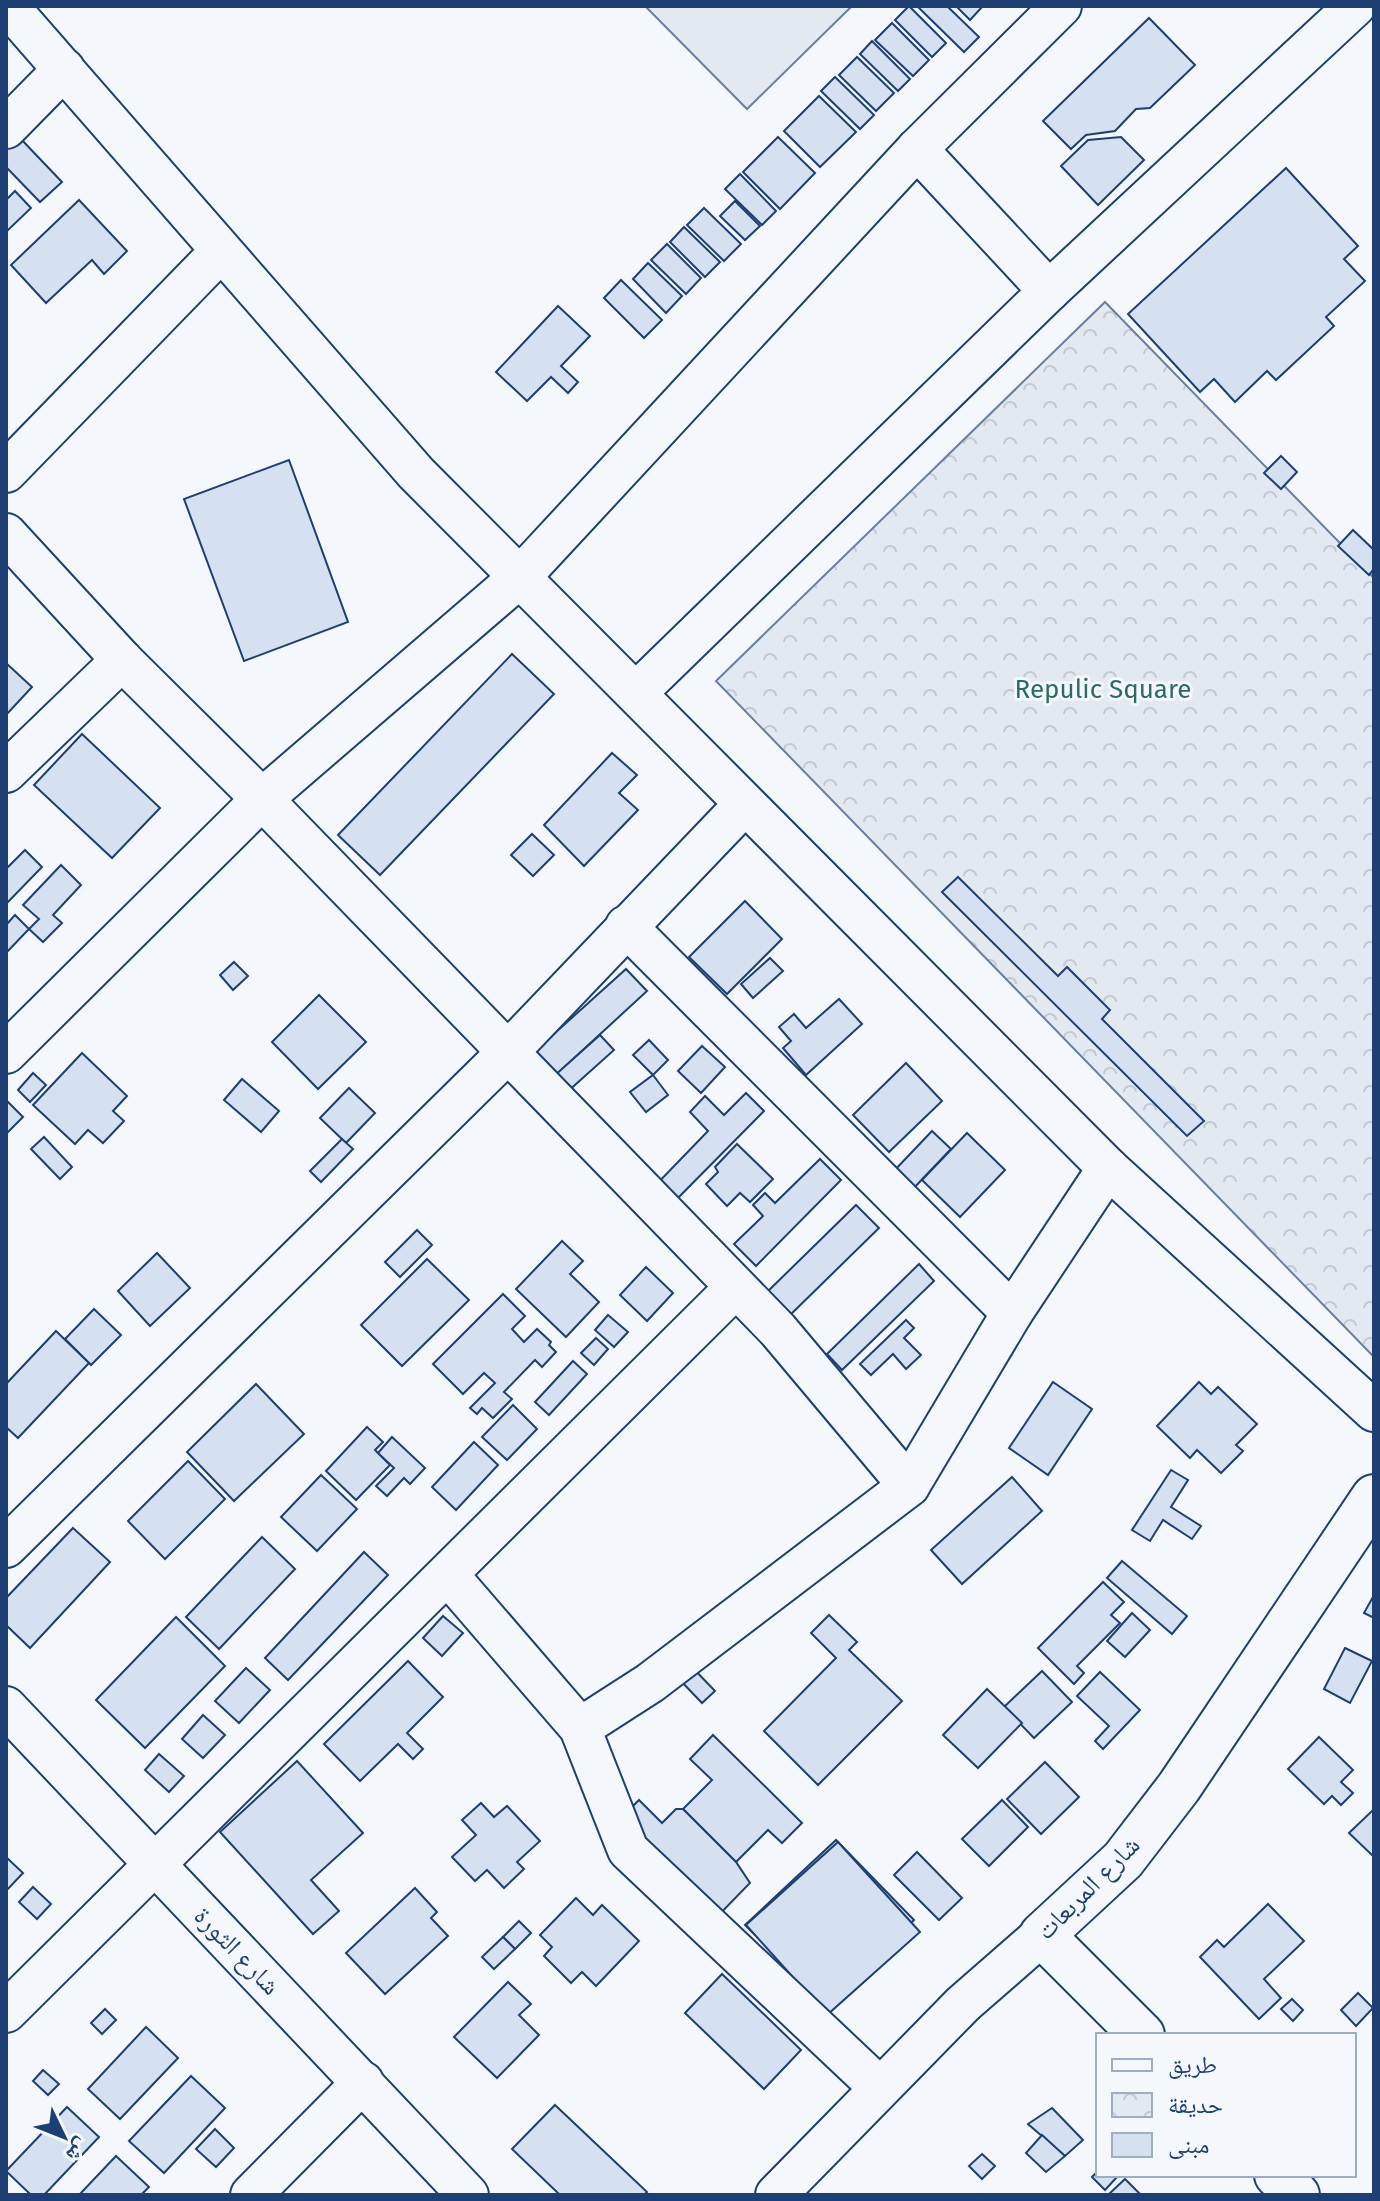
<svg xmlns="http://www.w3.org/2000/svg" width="1380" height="2201" font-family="'Fira Sans','Noto Naskh Arabic',sans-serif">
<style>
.park{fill:url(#park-crowns);stroke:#687fa3;stroke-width:2}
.pitch{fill:#e3e9f0;stroke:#687fa3;stroke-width:2}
.building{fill:#d5e0f0;stroke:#1d3f73;stroke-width:2}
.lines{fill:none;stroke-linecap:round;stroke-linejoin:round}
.minor-casing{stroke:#1d3f73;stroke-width:44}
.major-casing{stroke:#1d3f73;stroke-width:48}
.minor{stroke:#f4f7fb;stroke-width:40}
.major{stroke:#f4f7fb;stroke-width:44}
.labels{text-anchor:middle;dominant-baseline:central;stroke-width:6;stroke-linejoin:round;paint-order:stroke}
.park-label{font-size:26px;fill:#2c6c60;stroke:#f4f7fb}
.street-label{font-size:26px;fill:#1d3f73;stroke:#f4f7fb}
</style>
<defs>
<pattern id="park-crowns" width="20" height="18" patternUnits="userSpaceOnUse" patternTransform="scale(2)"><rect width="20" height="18" fill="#e3e9f0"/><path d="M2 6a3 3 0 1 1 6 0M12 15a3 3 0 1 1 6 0" fill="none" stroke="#c2c9d1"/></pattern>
</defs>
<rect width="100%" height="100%" fill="#f4f7fb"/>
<!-- park -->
<path class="park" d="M1105,302l269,276v779l-658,-676z"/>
<!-- pitch -->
<path class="pitch" d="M645,6h207l-105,103z"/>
<!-- building -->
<g class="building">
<path d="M909,6l37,37 -14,14 -37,-37z"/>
<path d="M917,6h30l32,31 -15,15z"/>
<path d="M956,6h27l-13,14z"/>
<path d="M1149,18l46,47 -45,43 -14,1 -21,22 -29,4 -15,14 -28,-28z"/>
<path d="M892,23l37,37 -16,16 -38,-36z"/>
<path d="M872,41l38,38 -12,12 -38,-37z"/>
<path d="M857,57l37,36 -18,18 -37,-36z"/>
<path d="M835,77l39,38 -14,14 -39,-38z"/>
<path d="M819,96l37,36 -36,35 -36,-36z"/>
<path d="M19,137l43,45 -22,20 -34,-35v-18z"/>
<path d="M778,137l37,36 -35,36 -37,-37z"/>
<path d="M1121,137l23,23 -46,45 -37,-39 27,-26z"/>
<path d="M1286,168l72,78 -14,13 21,22 -39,36 8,9 -58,54 -9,-9 -32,31 -21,-23 -14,13 -72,-78z"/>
<path d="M740,174l36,37 -14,14 -37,-36z"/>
<path d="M15,191l16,17 -25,24v-32z"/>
<path d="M79,200l48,51 -23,23 -12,-14 -46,43 -35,-38z"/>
<path d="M735,201l25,25 -15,14 -25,-24z"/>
<path d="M704,208l37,36 -17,17 -37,-36z"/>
<path d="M684,227l36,35 -15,15 -35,-35z"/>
<path d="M667,244l34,34 -15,16 -35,-34z"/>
<path d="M648,263l34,33 -16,17 -33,-34z"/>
<path d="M621,280l41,40 -18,18 -40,-40z"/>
<path d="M558,306l32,30 -29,30 17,16 -10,11 -17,-16 -24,24 -31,-29z"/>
<path d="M1281,456l16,16 -16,17 -17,-16z"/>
<path d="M289,460l59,162 -104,39 -60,-162z"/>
<path d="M1353,530l21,20v19l-5,6 -31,-29z"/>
<path d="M512,654l42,40 -174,181 -42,-40z"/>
<path d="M6,663l26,24 -26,28z"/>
<path d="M82,734l78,74 -48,50 -78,-73z"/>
<path d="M612,753l25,22 -18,18 19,17 -54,56 -40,-41z"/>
<path d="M532,834l22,21 -21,21 -22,-21z"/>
<path d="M25,850l17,17 -36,37v-35z"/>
<path d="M61,865l20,20 -28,30 9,8 -19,19 -14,-13 10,-10 -16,-14z"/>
<path d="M958,877l100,99 9,-9 43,43 -8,9 102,102 -17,15 -245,-244z"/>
<path d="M745,901l37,38 -55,55 -38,-37z"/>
<path d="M15,915l14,14 -23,24v-28z"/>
<path d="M770,958l13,13 -30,27 -12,-14z"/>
<path d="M234,962l14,14 -15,14 -13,-15z"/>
<path d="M626,969l21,22 -100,92 -22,-23z"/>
<path d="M319,995l47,47 -48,47 -46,-47z"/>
<path d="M839,999l23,25 -56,51 -23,-27 8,-7 -12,-14 15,-13 12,14z"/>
<path d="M600,1035l14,15 -48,43 -13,-16z"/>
<path d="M649,1040l19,20 -15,15 -20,-20z"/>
<path d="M702,1046l23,21 -24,26 -23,-22z"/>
<path d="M82,1053l45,43 -14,15 11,10 -21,22 -15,-13 -13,14 -42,-39z"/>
<path d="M906,1063l36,38 -53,51 -36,-37z"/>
<path d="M33,1073l13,12 -16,17 -12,-12z"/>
<path d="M653,1075l15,20 -22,17 -16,-20z"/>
<path d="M242,1079l37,32 -18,21 -37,-32z"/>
<path d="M349,1088l26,25 -29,30 -26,-25z"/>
<path d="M746,1093l18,18 -96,97 -18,-17 58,-60 -18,-19 15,-16 19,19z"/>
<path d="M6,1100l17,17 -17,17z"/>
<path d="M932,1131l19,18 -40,42 -19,-18z"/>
<path d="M967,1133l38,37 -45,47 -38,-37z"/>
<path d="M44,1137l28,30 -12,12 -29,-30z"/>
<path d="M342,1139l11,10 -32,33 -11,-11z"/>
<path d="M737,1144l36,35 -23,23 -10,-9 -13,13 -21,-22 12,-12 -3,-5z"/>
<path d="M820,1159l21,21 -85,86 -22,-22 29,-28 -10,-11 12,-12 10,10z"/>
<path d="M856,1205l23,23 -94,92 -23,-23z"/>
<path d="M417,1230l15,15 -32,32 -15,-15z"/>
<path d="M562,1241l21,20 -13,13 29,28 -33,35 -50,-48z"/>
<path d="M157,1253l33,35 -40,38 -32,-35z"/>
<path d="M427,1259l42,41 -67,66 -41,-41z"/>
<path d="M919,1264l15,17 -92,89 -15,-16z"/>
<path d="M646,1267l27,26 -26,28 -27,-26z"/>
<path d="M503,1294l22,22 -13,13 12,13 13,-13 14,13 -2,3 7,7 -14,15 -7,-7 -31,32 8,7 -19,19 -11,-10 -5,6 -7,-6 25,-25 -11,-10 -21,21 -30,-30z"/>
<path d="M94,1309l27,26 -30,30 -26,-26z"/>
<path d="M608,1315l20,17 -14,15 -19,-17z"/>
<path d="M906,1320l8,8 -10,10 17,17 -15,14 -13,-15 -22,21 -11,-11z"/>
<path d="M56,1331l33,32 -71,75 -12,-11v-43z"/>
<path d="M596,1338l12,11 -14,16 -13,-12z"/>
<path d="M573,1361l14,13 -38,41 -14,-13z"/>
<path d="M1053,1382l39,27 -44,66 -39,-27z"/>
<path d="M1199,1382l12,12 7,-7 39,37 -21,21 7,6 -22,22 -24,-23 -7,8 -33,-32z"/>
<path d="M256,1384l48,50 -70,67 -47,-49z"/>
<path d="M513,1405l24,24 -30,31 -25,-23z"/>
<path d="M367,1427l16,15 -8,8 15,15 -34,35 -30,-29z"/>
<path d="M392,1437l33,31 -15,16 -6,-6 -17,18 -11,-10 18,-18 -16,-15z"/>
<path d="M474,1442l24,23 -42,45 -24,-23z"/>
<path d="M188,1461l37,38 -60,60 -37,-38z"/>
<path d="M1171,1470l17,10 -17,27 30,19 -9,13 -29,-19 -13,21 -18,-11z"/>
<path d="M321,1475l36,34 -40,42 -36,-34z"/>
<path d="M1012,1477l30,34 -80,73 -31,-34z"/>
<path d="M73,1528l37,34 -80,86 -24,-23v-27z"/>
<path d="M262,1537l33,32 -76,80 -33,-32z"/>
<path d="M364,1552l24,23 -100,105 -23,-22z"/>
<path d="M1122,1561l65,55 -15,18 -65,-56z"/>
<path d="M1103,1582l21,20 -13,13 9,8 -43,43 7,7 -10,11 -36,-36z"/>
<path d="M1374,1595v23l-10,-5z"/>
<path d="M1132,1613l18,17 -25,27 -18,-16z"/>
<path d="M829,1615l28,27 -8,8 53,51 -84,84 -54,-54 72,-73 -25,-25z"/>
<path d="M443,1616l20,17 -21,23 -19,-18z"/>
<path d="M176,1617l49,49 -80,82 -49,-48z"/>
<path d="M1345,1648l27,13 -22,42 -26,-14z"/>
<path d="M408,1661l35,36 -36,36 16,16 -10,10 -15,-15 -38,37 -36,-37z"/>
<path d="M690,1665l25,26 -13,12 -25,-26z"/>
<path d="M246,1668l24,22 -31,33 -24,-22z"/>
<path d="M1042,1671l30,31 -38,36 -30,-31z"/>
<path d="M1100,1672l40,38 -37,39 -8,-8 14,-15 -32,-30z"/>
<path d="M987,1689l35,34 -44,45 -35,-33z"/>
<path d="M203,1715l22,20 -22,23 -21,-19z"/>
<path d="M713,1735l89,88 -20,20 -14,-13 -32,32 -53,-53 29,-29 -22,-21z"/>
<path d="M1319,1737l34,33 -12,12 12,11 -12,12 -9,-9 -8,8 -36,-35z"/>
<path d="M159,1754l25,22 -15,16 -24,-22z"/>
<path d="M297,1761l66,72 -52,47 28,31 -26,23 -93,-102z"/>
<path d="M1045,1762l34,35 -38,37 -34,-35z"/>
<path d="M639,1800l23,23 14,-14h7l53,53 14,21 -41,42 -98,-97z"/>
<path d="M1002,1800l26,27 -39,39 -27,-27z"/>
<path d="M481,1803l13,14 13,-11 33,35 -23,21 7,7 -20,19 -17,-18 -12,11 -23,-24 24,-22 -14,-15z"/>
<path d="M1374,1809v48l-25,-24z"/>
<path d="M836,1840l78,80 -85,87 -84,-82z"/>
<path d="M838,1842l82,90 -93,83 -81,-90z"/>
<path d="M917,1852l45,46 -23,22 -45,-45z"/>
<path d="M6,1857l17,16 -17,18z"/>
<path d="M33,1887l18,17 -14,15 -18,-17z"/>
<path d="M415,1888l22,24 -6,6 17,18 -63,58 -39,-41z"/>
<path d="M576,1898l17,17 9,-10 37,36 -43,45 -14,-14 -11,11 -27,-27 8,-9 -12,-12z"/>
<path d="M1268,1904l36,37 -40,38 17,19 -22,21 -59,-62 17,-17 7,7z"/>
<path d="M519,1921l12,12 -16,16 -12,-12z"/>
<path d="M503,1937l12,12 -21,20 -12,-12z"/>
<path d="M722,1974l79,76 -37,39 -79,-76z"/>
<path d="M508,1982l23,22 -12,11 20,20 -42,43 -43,-41z"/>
<path d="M1358,1993l15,15 -17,18 -15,-16z"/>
<path d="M1292,1999l11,11 -10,11 -12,-12z"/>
<path d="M105,2009l11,11 -14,14 -11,-11z"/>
<path d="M146,2027l32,31 -58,61 -32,-30z"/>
<path d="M43,2070l16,14 -11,11 -15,-14z"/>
<path d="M191,2076l34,32 -61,65 -35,-32z"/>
<path d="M555,2105l92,87 -3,3h-84l-48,-46z"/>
<path d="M67,2107l32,30 -55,58h-13l-25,-24z"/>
<path d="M1052,2108l31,32 -18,16 -37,-32z"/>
<path d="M215,2129l19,19 -18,19 -20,-18z"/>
<path d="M1042,2135l23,21 -19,16 -20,-19z"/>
<path d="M982,2154l13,12 -13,13 -13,-13z"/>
<path d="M116,2156l33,31 -8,8h-62z"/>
<path d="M1098,2171v4h17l2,2 -12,13 -13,-13z"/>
<path d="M1125,2179l16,16h-33z"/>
</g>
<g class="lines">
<defs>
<g id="minor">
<path d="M8,6l408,467 692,695 266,243"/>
<path d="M6,128l58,-59"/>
<path d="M917,149l132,142"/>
<path d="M6,472l215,-221"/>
<path d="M6,534l116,126 140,139 516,531 131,156"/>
<path d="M636,693l413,-402 306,-285"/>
<path d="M6,772l116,-112"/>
<path d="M626,926l386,387"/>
<path d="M6,1053l256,-254 259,-223 396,-427 144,-143"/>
<path d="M6,1547l500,-493 238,-249"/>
<path d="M448,1575l132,153 48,122 252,238"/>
<path d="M6,1707l462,488"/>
<path d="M580,1728l70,-45 259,-197 103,-173 96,-145"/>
<path d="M6,2012l729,-724"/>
<path d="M251,2195l112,-113"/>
<path d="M776,2195l187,-191 79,-69"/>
</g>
<g id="major">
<path d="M1142,2035l-100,-100 81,-75 56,-73 195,-290"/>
<path d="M1277,2175l20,20"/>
</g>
</defs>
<!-- minor casing -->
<use href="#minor" class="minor-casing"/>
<!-- major casing -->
<use href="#major" class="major-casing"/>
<!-- minor -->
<use href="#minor" class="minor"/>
<!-- major -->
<use href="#major" class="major"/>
</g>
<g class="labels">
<!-- park labels -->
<g class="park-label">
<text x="1103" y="689">Repulic Square</text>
</g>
<!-- street labels -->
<g class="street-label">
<text transform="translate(1088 1888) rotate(-45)">شارع المربعات</text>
<text transform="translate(237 1951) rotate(46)">شارع الثورة</text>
</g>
</g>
<!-- border -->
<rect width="1380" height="2201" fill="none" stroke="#1d3f73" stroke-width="16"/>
<!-- legend -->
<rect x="1096" y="2033" width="260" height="144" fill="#f4f7fb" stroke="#9eadc5" stroke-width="2"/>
<rect x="1112" y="2059" width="40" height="12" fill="#f4f7fb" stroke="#9eadc5" stroke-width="2"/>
<text x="1168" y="2073" font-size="24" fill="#1d3f73">طريق</text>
<rect x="1112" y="2093" width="40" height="24" fill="url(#park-crowns)" stroke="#9eadc5" stroke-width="2"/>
<text x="1168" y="2113" font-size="24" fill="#1d3f73">حديقة</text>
<rect x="1112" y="2133" width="40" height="24" fill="#d5e0f0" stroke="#9eadc5" stroke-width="2"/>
<text x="1168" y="2153" font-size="24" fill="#1d3f73">مبنى</text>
<!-- north arrow -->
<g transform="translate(64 2137) rotate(133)" stroke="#f4f7fb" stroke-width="6" paint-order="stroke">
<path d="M0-6L14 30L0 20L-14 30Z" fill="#1d3f73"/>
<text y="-12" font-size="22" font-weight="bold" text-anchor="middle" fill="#1d3f73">ش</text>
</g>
</svg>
